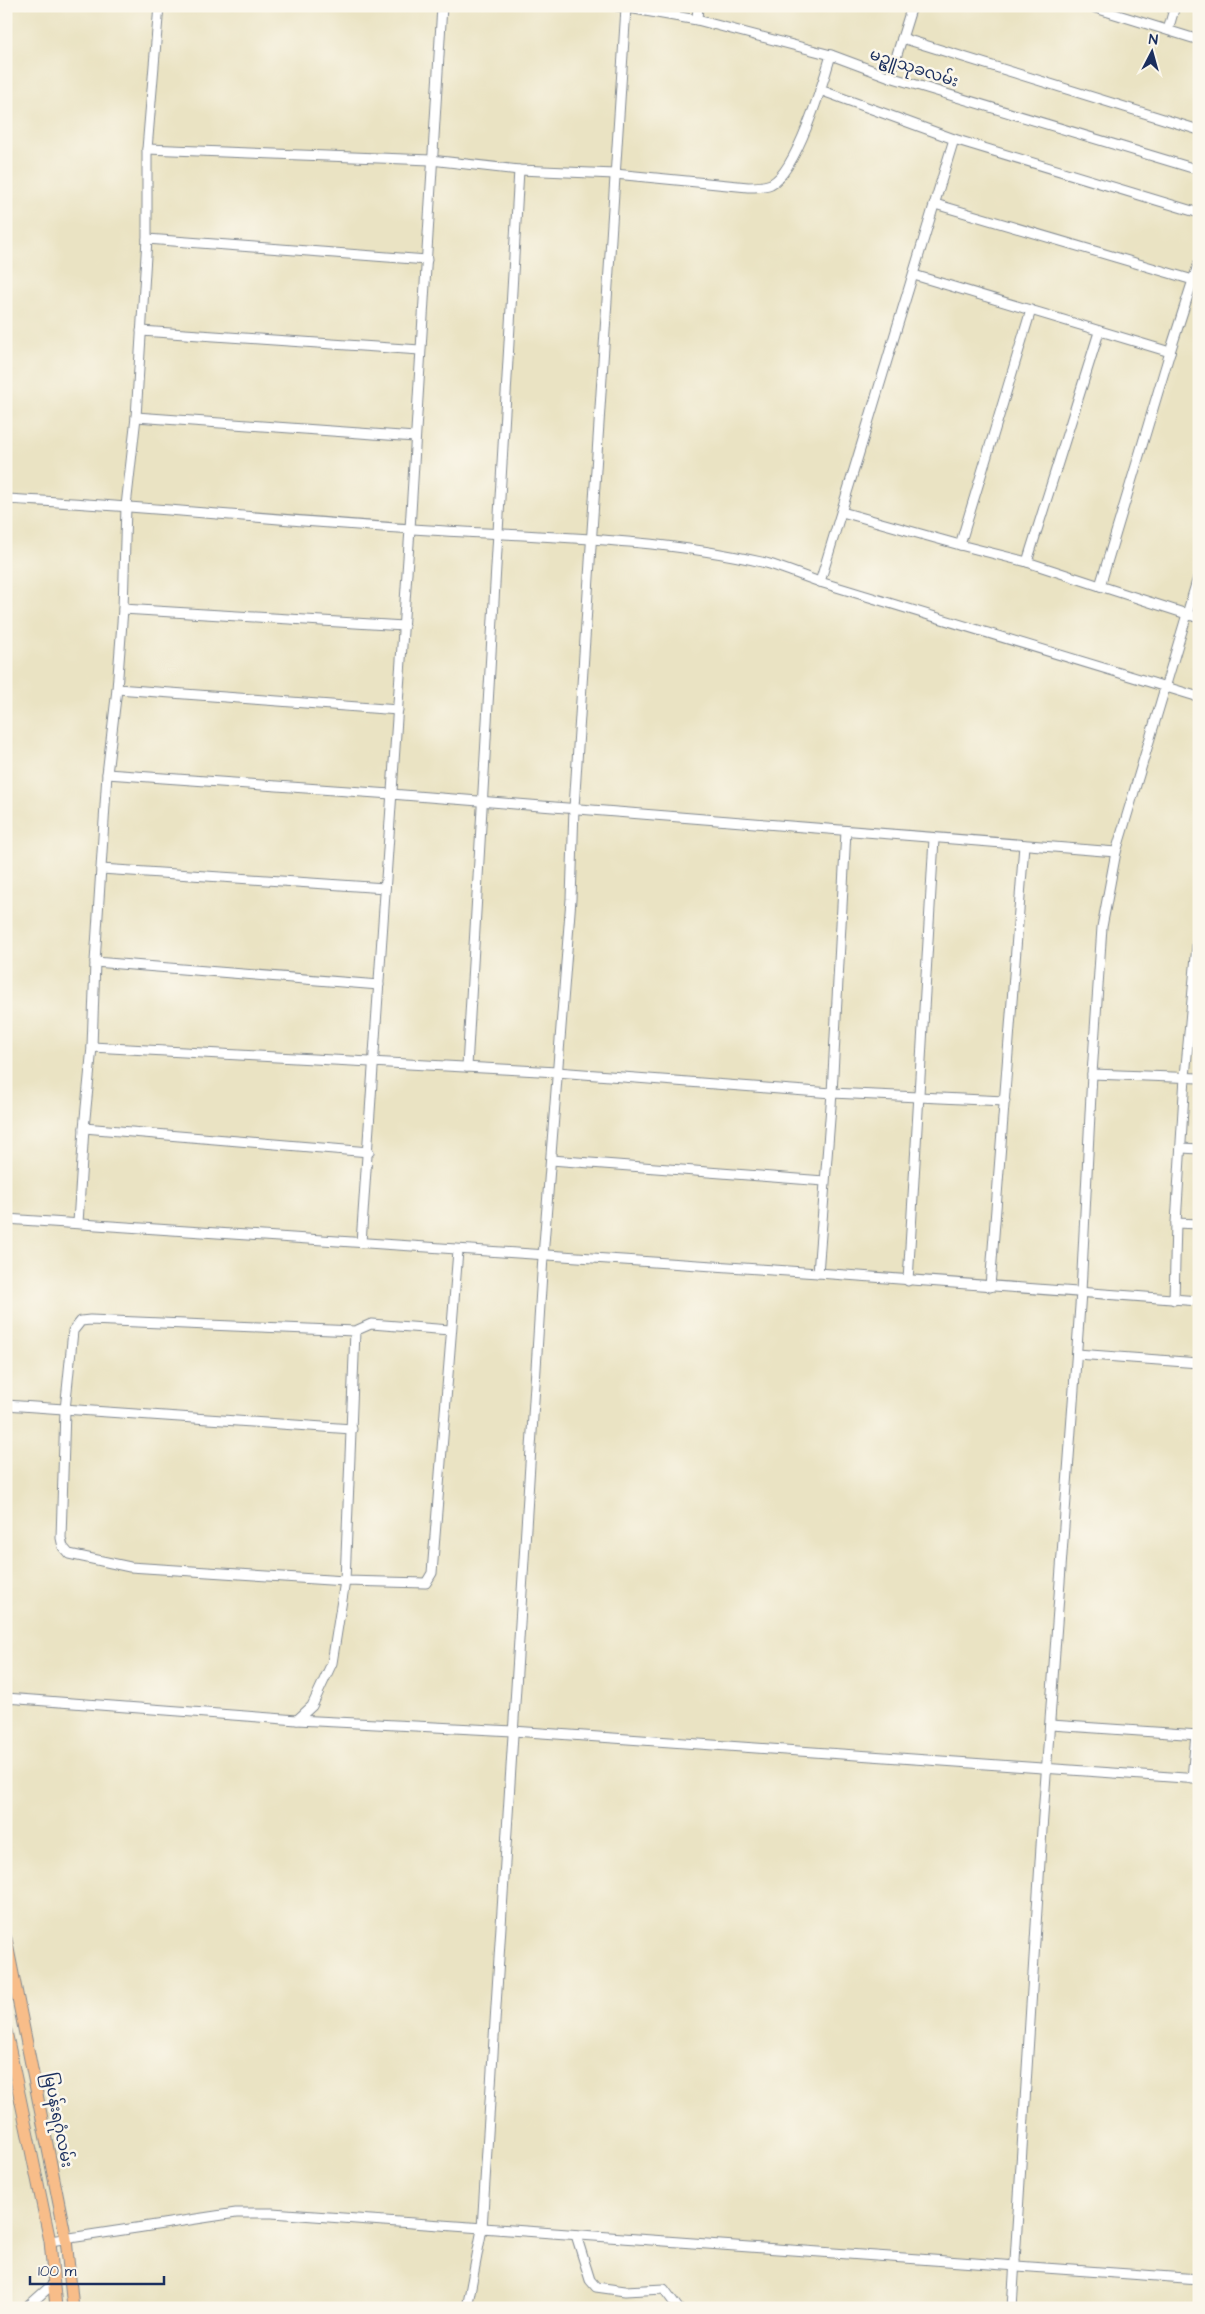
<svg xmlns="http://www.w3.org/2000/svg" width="1205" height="2314" font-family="'Architects Daughter','Noto Sans Myanmar',sans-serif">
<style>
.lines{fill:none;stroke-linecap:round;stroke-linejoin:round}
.minor-casing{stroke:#828990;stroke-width:11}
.major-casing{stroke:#828990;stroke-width:13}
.minor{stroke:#fff;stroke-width:9}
.major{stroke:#f8bd89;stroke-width:11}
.labels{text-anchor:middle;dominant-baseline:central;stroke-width:5;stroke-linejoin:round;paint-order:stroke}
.street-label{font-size:16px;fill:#1b2f5e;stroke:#fbf7ec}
</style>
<rect width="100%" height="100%" fill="#fbf7ec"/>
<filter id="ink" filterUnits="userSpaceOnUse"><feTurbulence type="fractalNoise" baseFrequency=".02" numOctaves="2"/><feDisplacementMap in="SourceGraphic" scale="10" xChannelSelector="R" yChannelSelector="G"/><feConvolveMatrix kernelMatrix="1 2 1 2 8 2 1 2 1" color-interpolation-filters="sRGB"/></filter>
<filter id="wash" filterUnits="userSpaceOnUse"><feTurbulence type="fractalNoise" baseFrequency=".0096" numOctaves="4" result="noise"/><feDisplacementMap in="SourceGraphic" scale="20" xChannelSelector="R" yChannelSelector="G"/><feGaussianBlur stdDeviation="1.12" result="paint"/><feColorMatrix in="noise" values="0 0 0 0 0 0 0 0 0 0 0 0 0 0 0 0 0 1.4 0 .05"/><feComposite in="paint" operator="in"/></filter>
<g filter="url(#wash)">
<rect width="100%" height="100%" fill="#eae3c3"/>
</g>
<g filter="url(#ink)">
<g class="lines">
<defs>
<g id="minor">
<path d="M617,6l80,14 134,35 59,22 309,93"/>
<path d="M1089,6l110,34"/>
<path d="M697,20l1,-14"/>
<path d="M1168,30l7,-24"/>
<path d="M902,38l297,92"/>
<path d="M890,77l22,-71"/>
<path d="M820,90l134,49"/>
<path d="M147,149l284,11 88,10 96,4 133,13c8,0 16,0 23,-3 25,-12 52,-101 60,-129"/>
<path d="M935,204l258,76 6,-17"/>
<path d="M147,239l280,21"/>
<path d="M914,275l256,77 23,-72"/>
<path d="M1031,310l-71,235 67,17 73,24"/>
<path d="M141,331l279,19"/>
<path d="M1170,352l-70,234 99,32"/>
<path d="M136,417l279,20"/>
<path d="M6,499c136,7 271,21 407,30 118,8 237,7 353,34 18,5 36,13 54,19l379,115"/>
<path d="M842,512l118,33"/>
<path d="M1027,562l72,-230"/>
<path d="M820,582l134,-443 245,74"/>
<path d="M123,609l281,17"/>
<path d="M117,689l281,21"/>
<path d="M107,774l284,20 725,58"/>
<path d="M101,869l284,19"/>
<path d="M95,962l284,23"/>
<path d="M92,1047l465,25 275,21 173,8"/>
<path d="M467,1067l52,-897"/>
<path d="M1092,1074l107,4"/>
<path d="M84,1128l285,24"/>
<path d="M1182,1148l17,1"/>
<path d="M551,1160l273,21"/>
<path d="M6,1219l812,54 381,28"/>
<path d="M78,1223l6,-95 8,-81 3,-85 12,-188 10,-85 6,-80 3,-103 10,-89 11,-178v-90l12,-143"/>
<path d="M1176,1223l23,1"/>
<path d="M361,1243l49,-714 32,-523"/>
<path d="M818,1273l14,-180 14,-262"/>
<path d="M908,1281l26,-442"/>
<path d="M990,1287l34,-442"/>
<path d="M1174,1300l2,-77 9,-146 14,-154"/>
<path d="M355,1331l16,-7 79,6"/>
<path d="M1077,1354l122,9"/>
<path d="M6,1405l346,24"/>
<path d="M6,1698l291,22 216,11 686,48"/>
<path d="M297,1720l15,-14 20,-43 13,-82 10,-250 -265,-11 -9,1 -8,10 -8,79 -4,128 2,9 6,7 61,13 215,14 81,2 6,-10 26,-322"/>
<path d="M1051,1725l148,10"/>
<path d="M1192,1779l4,-45"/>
<path d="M576,2235l14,45 6,7 29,4 39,-2 14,19"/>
<path d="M50,2241l186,-28h36l927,66"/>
<path d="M26,2308l28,-25"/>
<path d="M467,2308l15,-79 61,-972 28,-358 3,-91 52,-800"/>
<path d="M1012,2308l30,-478 39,-538 11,-218 10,-147 14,-75 83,-278"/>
</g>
<g id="major">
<path d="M6,1939l60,300 7,69"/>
<path d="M6,2031l44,210 6,67"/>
</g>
</defs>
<!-- minor casing -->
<use href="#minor" class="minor-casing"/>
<!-- major casing -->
<use href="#major" class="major-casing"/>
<!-- minor -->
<use href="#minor" class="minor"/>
<!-- major -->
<use href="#major" class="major"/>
</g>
</g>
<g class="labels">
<!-- street labels -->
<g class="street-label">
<text transform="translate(914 68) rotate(18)">မဥ္ဇူသုခလမ်း</text>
<text transform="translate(58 2120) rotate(79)">မြပန်းရဂုံလမ်း</text>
</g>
</g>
<!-- margin -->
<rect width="1205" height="2314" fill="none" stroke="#fbf7ec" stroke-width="25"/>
<!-- north arrow -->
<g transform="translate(1152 52) rotate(6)" stroke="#fbf7ec" stroke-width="4" paint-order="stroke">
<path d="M0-4L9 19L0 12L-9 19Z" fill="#1b2f5e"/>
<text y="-8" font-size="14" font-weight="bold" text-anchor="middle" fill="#1b2f5e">N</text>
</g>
<!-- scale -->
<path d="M30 2276v8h134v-8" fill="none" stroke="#1b2f5e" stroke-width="2.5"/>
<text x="38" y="2276" font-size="15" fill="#1b2f5e" stroke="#fbf7ec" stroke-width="4" paint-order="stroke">100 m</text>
</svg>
